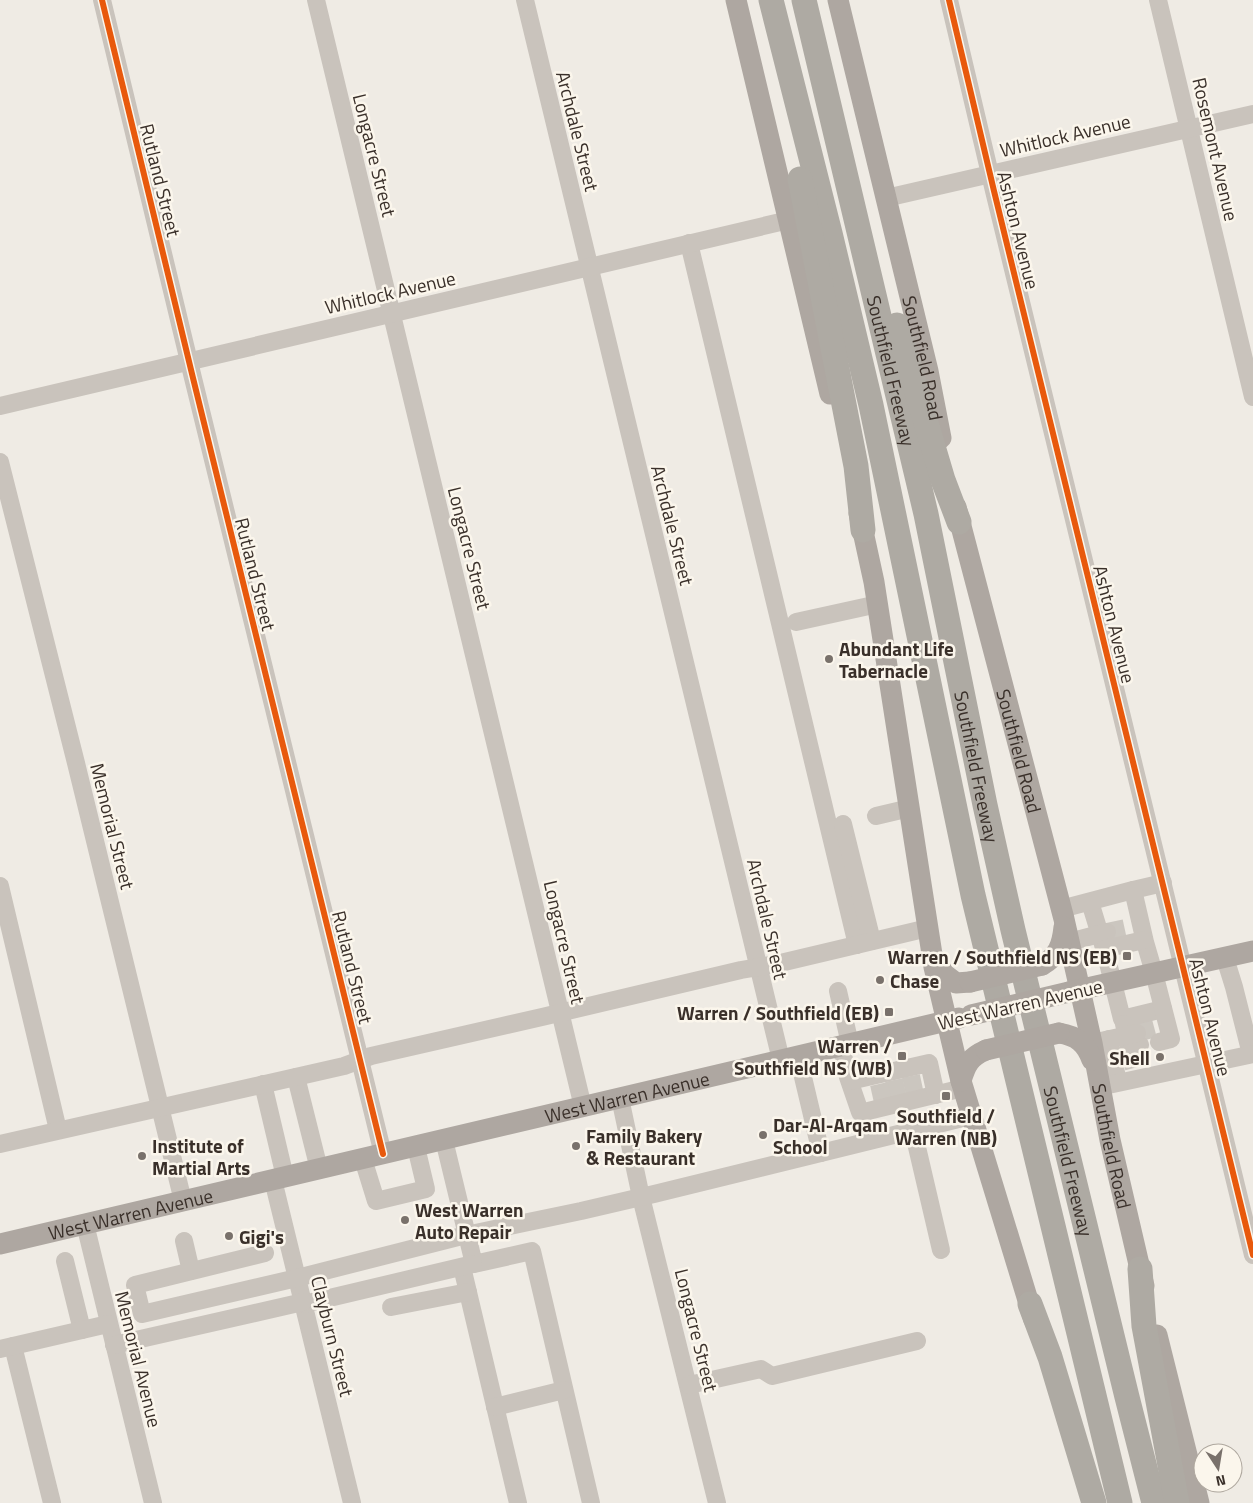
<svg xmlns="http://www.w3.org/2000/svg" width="1253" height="1503" font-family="'Titillium Web',sans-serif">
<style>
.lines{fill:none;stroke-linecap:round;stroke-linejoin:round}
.minor-tunnel{stroke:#cbc6bf;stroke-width:18;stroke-dasharray:18 9;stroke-linecap:butt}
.minor{stroke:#c9c3bc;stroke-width:18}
.major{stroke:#aea7a1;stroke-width:21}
.highway{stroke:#aeaaa3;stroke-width:25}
.major-bridge{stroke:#aea7a1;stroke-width:21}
.cycleway-casing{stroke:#fbf6ec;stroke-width:9}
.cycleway{stroke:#e8590c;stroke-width:6}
.poi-dot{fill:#79716b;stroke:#fbf6ec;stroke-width:2}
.labels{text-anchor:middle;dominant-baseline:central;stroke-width:5;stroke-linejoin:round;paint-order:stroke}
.street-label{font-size:19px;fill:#3a302a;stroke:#fbf6ec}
.poi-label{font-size:19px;font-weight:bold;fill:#3a302a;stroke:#fbf6ec;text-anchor:start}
</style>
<rect width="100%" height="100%" fill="#efebe4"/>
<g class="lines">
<!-- minor-tunnel -->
<g class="minor-tunnel">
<path d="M1107,932l23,-5"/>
<path d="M1137,1033l19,-5"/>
<path d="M1130,1053l4,15"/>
<path d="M911,1076l4,19"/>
<path d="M894,1080l4,19"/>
<path d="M879,1084l4,18"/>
</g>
<!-- minor -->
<g class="minor">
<path d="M102,0l91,378 190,776"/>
<path d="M316,0l267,1107"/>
<path d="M525,0l256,1060"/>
<path d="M949,0l45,191 259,1064"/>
<path d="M1158,0l95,397"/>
<path d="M886,198l367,-84"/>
<path d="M689,243l168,702"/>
<path d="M0,406l789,-186"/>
<path d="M0,462l76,301 107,438"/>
<path d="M796,622l82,-18"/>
<path d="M876,816l34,-8"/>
<path d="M843,824l29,117"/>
<path d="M0,886l58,244"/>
<path d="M1133,890l30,-7"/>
<path d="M1090,902l15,49 17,68 41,-10"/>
<path d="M1061,909l72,-19 12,52 9,31 17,66 -12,3"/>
<path d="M1069,942l38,-10"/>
<path d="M1104,949l40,-9"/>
<path d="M1225,958l9,29 17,67"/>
<path d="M838,991l12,53"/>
<path d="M1124,1024l5,24 11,-3"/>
<path d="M1109,1039l9,43"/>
<path d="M1092,1043l45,-10"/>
<path d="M841,1046l7,31 12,35h4l99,-24"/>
<path d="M798,1056l23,97"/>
<path d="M296,1077l23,92"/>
<path d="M850,1081l79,-18 7,32"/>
<path d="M263,1084l22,93"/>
<path d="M1099,1087l154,-33"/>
<path d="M620,1098l21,99 76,306"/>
<path d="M913,1130l28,120"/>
<path d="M444,1140l30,124 58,-13 59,252"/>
<path d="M0,1144l344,-78 27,-10 171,-39 199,-47 35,-6 152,-36"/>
<path d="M363,1159l13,42 50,-12 -10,-42"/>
<path d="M273,1180l79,323"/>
<path d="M85,1224l68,279"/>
<path d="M184,1241l7,30"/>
<path d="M265,1253l-130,32 7,29 155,-36 169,-43 115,-24 73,-17 317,-78"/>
<path d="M65,1261l17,69"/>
<path d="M462,1267l56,236"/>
<path d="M304,1304l169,-40"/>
<path d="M391,1307l77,-15"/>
<path d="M114,1345l189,-43"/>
<path d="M13,1346l39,157"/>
<path d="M0,1349l108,-25"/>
<path d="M689,1385l72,-16 11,7 145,-35"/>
<path d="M495,1407l69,-17"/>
</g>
<!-- major -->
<g class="major">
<path d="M736,0l94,394"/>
<path id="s1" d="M838,0l90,371 13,67"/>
<path id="s2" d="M956,507l108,412 28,124 18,97 34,146"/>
<path d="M859,513l15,69 60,385 27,114 73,239"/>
<path d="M935,959l9,15 12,9 14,-1"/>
<path d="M1042,965c16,-9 20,-19 22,-38"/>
<path d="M1069,992l184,-41"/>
<path d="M1059,1033c18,3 27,10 33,27"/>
<path d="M961,1081c5,-17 9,-24 25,-31"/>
<path id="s3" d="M0,1244l959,-226"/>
<path d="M1157,1335l42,168"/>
</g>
<!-- highway -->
<g class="highway">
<path d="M771,0l59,233 41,172 102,490 147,608"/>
<path id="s4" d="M804,0l122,514 59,291 28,125 114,467 27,106"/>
<path d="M800,179l56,287 7,64"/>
<path d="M897,325l46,155 16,42"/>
<path d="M1140,1269l4,57 33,177"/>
<path d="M1030,1304l20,53 44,146"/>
</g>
<!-- major-bridge -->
<g class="major-bridge">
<path d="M970,982l72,-17"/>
<path d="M971,1015l98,-23"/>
<path d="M986,1050l73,-17"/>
</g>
<defs>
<g id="cycleway">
<path d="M102,0l91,378 190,776"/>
<path d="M949,0l45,191 259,1064"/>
</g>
</defs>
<!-- cycleway casing -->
<use href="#cycleway" class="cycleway-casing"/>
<!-- cycleway -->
<use href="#cycleway" class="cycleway"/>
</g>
<!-- markers -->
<g class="poi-dot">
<circle cx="829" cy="659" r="5"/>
<rect x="1122" y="951" width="10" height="10" rx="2.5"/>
<circle cx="880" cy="980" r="5"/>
<rect x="884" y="1007" width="10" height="10" rx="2.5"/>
<rect x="897" y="1051" width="10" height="10" rx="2.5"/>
<circle cx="1160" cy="1057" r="5"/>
<rect x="941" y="1091" width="10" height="10" rx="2.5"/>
<circle cx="763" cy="1135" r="5"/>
<circle cx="576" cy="1146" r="5"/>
<circle cx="142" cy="1156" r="5"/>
<circle cx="405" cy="1220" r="5"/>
<circle cx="229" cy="1236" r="5"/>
</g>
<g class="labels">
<!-- street labels -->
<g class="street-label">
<text transform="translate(578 131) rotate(76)">Archdale Street</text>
<text transform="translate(1065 135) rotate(-13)">Whitlock Avenue</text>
<text transform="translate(1216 149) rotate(77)">Rosemont Avenue</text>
<text transform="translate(375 155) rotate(76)">Longacre Street</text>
<text transform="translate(161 180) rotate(76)">Rutland Street</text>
<text transform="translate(1019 230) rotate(76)">Ashton Avenue</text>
<text transform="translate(390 292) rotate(-13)">Whitlock Avenue</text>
<text stroke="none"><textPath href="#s1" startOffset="368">Southfield Road</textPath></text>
<text stroke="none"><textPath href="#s4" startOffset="381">Southfield Freeway</textPath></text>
<text transform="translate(673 525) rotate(76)">Archdale Street</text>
<text transform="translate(470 548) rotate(76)">Longacre Street</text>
<text transform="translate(256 574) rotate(76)">Rutland Street</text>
<text transform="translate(1115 624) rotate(76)">Ashton Avenue</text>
<text stroke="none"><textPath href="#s2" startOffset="252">Southfield Road</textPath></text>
<text stroke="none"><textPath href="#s4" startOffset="786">Southfield Freeway</textPath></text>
<text transform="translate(113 826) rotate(76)">Memorial Street</text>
<text transform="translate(768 919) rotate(77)">Archdale Street</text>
<text transform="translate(565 942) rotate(77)">Longacre Street</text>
<text transform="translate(353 967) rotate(76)">Rutland Street</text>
<text transform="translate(1020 1004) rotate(-13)">West Warren Avenue</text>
<text transform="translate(1211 1017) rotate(76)">Ashton Avenue</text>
<text stroke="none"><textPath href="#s3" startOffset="644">West Warren Avenue</textPath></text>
<text stroke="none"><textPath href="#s2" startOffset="658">Southfield Road</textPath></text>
<text stroke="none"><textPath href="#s4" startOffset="1191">Southfield Freeway</textPath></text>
<text stroke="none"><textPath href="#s3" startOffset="134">West Warren Avenue</textPath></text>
<text transform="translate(697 1330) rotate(76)">Longacre Street</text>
<text transform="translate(333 1336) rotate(76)">Clayburn Street</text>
<text transform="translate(139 1359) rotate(76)">Memorial Avenue</text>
</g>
<!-- poi labels -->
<g class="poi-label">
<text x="839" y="648">Abundant Life<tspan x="839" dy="22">Tabernacle</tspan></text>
<text x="1117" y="956" text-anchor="end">Warren / Southfield NS (EB)</text>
<text x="890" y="980">Chase</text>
<text x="879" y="1012" text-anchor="end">Warren / Southfield (EB)</text>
<text x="892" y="1045" text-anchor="end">Warren /<tspan x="892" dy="22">Southfield NS (WB)</tspan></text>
<text x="1150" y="1057" text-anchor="end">Shell</text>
<text x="946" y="1115" text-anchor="middle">Southfield /<tspan x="946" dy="22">Warren (NB)</tspan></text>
<text x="773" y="1124">Dar-Al-Arqam<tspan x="773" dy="22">School</tspan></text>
<text x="586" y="1135">Family Bakery<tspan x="586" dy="22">&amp; Restaurant</tspan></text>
<text x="152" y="1145">Institute of<tspan x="152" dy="22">Martial Arts</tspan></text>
<text x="415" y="1209">West Warren<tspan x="415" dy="22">Auto Repair</tspan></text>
<text x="239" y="1236">Gigi's</text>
</g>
</g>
<!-- north arrow -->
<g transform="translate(1218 1468) rotate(168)"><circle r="24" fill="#fbf6ec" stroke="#aea79e"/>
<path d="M0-4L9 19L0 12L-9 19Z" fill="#79716b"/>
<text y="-8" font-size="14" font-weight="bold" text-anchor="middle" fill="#3a302a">N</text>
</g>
</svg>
